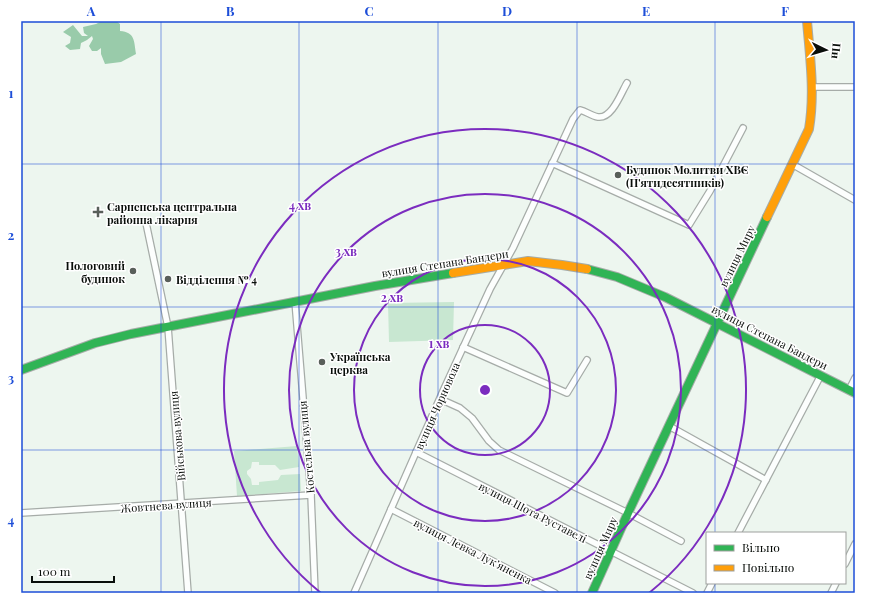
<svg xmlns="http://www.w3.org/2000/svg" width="876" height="614" font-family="'Playfair Display',serif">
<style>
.green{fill:#c8e7d1}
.water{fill:#99cbaa}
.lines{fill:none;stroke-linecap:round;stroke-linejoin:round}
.street-casing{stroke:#a6aca8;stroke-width:8}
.fast-casing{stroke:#a6aca8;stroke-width:10}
.slow-casing{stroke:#a6aca8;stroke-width:10}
.street{stroke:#fcfefd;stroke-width:5.5}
.fast{stroke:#30b455;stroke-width:8}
.slow{stroke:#ff9f0a;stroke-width:8}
.grid{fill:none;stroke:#1d4ed8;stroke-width:1;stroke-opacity:0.55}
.ring{fill:none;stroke:#7b2cbf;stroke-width:2}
.poi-dot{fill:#595f5a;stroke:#fff;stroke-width:1.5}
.labels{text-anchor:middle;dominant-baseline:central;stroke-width:3;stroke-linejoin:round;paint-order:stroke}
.poi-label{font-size:11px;font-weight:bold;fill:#090e0a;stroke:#fff;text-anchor:start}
.street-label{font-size:11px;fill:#090e0a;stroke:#fff}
.centre{fill:#7b2cbf;stroke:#fff;stroke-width:2}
.ring-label{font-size:12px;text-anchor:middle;font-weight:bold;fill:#7b2cbf;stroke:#fff;stroke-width:3;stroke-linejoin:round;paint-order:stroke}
.neatline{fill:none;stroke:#1d4ed8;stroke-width:1.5}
.grid-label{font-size:13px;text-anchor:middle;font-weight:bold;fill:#1d4ed8}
</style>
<rect width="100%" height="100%" fill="#edf6ef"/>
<!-- green -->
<g class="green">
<path d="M454,302l-1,38 -64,2 -1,-39z"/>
<path d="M297,446l2,21 -19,3 -5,-5h-16v-3h-7l-1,6 -4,3v3l4,5 1,6h7v-3l19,-2 3,-5 19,-1 1,17 -64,5 -3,-45z"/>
</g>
<!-- water -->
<path class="water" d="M102,21h14l4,3v7c15,1 14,10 16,23l-15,8 -16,2 -4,-10v-6l-4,3h-5l-3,-5 4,-7 -1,-3 -5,4 -6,3 -1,6 -10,1 -5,-4 5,-3 1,-6 -8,-5 10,-7 9,11h6l-4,-3 -1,-6 13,-3z"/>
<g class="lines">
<defs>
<g id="street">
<path d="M811,87h44"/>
<path d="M552,163l137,62 21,-34 33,-63"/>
<path d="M792,164l63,36"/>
<path d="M146,223l22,104 20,266"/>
<path d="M295,301l16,194 4,98"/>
<path d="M463,347l104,46 20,-33"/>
<path d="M849,390l6,-12"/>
<path d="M440,399l20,9 12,10 17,23 10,9 129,63 53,28"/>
<path d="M669,426l97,54"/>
<path d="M416,452l277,141"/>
<path d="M391,509l164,84"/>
<path d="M21,513l290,-18"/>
<path d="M738,533l83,-158"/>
<path d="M845,564l10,-20"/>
<path d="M354,593l89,-202 47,-102 23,-41 60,-129 7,-9c6,1 11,6 18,7 14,2 23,-24 29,-34"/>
<path d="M707,593l5,-10"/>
<path d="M831,593l5,-10"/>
</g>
<g id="fast">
<path d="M587,269l30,8 48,20 190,96"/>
<path d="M21,370l74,-27 36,-9 244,-48 78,-13"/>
<path d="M592,593l36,-80 139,-296"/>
</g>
<g id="slow">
<path d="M767,217l42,-88c6,-36 1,-72 -2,-108"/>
<path d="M453,273l75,-12 34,4 25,4"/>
</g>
</defs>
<!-- street casing -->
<use href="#street" class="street-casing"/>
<!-- fast casing -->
<use href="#fast" class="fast-casing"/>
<!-- slow casing -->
<use href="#slow" class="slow-casing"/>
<!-- street -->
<use href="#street" class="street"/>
<!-- fast -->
<use href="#fast" class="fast"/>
<!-- slow -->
<use href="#slow" class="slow"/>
</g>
<!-- grid -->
<path class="grid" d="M161,21v572M299,21v572M438,21v572M577,21v572M715,21v512M21,164h834M21,307h834M21,450h834M715,583v10"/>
<!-- distance rings -->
<g class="ring">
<circle cx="485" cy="390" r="65"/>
<circle cx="485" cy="390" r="131"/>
<circle cx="485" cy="390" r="196"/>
<path d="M321 593A261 261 0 1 1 649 593"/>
</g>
<!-- markers -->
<g class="poi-dot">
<circle cx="618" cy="175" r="4"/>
<path d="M96 206h4v4h4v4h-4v4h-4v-4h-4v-4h4z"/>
<circle cx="133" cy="271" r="4"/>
<circle cx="168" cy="279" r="4"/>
<circle cx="322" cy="362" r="4"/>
</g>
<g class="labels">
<!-- poi labels -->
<g class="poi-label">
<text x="626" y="169">Будинок Молитви ХВЄ<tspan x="626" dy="13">(П'ятидесятників)</tspan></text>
<text x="107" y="206">Сарненська центральна<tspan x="107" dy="13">районна лікарня</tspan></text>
<text x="125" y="265" text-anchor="end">Пологовий<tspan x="125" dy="13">будинок</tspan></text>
<text x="176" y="279">Відділення № 4</text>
<text x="330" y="356">Українська<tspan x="330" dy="13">церква</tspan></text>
</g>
<!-- street labels -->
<g class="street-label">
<text transform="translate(737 256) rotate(-64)">вулиця Миру</text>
<text transform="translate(445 263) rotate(-9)">вулиця Степана Бандери</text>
<text transform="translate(770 337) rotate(27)">вулиця Степана Бандери</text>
<text transform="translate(437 406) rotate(-66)">вулиця Чорновола</text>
<text transform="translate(177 436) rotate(-95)">Військова вулиця</text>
<text transform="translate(306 447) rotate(-95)">Костельна вулиця</text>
<text transform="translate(166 505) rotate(-4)">Жовтнева вулиця</text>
<text transform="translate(533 512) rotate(27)">вулиця Шота Руставелі</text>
<text transform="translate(600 548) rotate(-66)">вулиця Миру</text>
<text transform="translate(473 551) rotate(27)">вулиця Левка Лукʼяненка</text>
</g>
</g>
<circle cx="485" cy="390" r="6" class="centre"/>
<g class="ring-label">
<text x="300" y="210">4 хв</text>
<text x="346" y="256">3 хв</text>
<text x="392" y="302">2 хв</text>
<text x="439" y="348">1 хв</text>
</g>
<!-- border -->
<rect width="876" height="614" fill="none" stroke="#ffffff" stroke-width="44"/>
<!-- legend -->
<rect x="706" y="532" width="140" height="52" fill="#ffffff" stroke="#9d9f9d"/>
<rect x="714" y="545" width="20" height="6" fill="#30b455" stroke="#9d9f9d"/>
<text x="742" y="552" font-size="12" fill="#090e0a">Вільно</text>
<rect x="714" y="565" width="20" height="6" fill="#ff9f0a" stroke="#9d9f9d"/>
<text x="742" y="572" font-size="12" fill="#090e0a">Повільно</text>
<!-- north arrow -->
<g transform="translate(826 50) rotate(95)" stroke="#ffffff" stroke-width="3" paint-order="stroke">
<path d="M0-3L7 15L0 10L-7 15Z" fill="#090e0a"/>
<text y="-6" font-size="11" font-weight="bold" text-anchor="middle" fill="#090e0a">Пн</text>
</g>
<!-- scale -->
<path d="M32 576v6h82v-6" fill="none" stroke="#090e0a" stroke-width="2"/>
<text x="38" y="576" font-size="12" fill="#090e0a" stroke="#ffffff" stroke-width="3" paint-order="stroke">100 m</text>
<rect x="22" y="22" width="832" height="570" class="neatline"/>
<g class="grid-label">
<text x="91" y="16">A</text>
<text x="230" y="16">B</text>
<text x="369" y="16">C</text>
<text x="507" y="16">D</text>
<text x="646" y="16">E</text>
<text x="785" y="16">F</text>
<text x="11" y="98">1</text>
<text x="11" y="240">2</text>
<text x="11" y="383">3</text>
<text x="11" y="525">4</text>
</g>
</svg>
